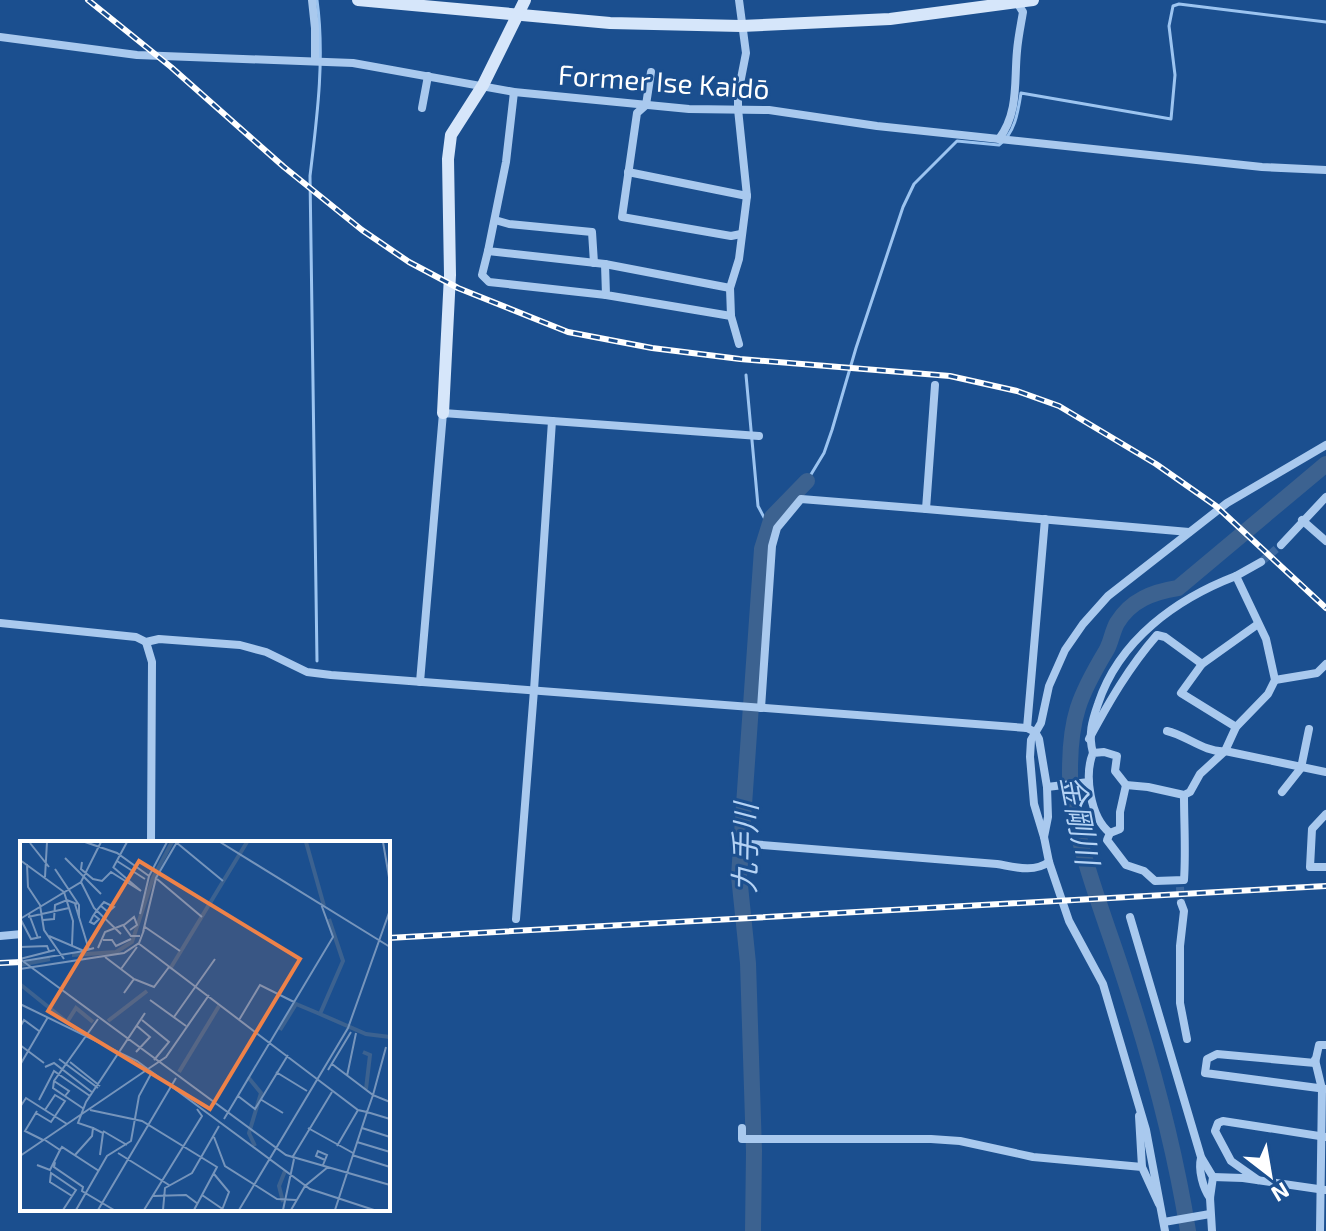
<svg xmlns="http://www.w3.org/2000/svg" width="1326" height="1231" font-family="'Exo 2','Noto Sans JP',sans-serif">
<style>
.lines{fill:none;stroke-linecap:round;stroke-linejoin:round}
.stream{stroke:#9cc4f0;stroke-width:3}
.river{stroke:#3c6290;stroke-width:16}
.street-tunnel{stroke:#3d69a0;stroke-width:8;stroke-dasharray:8 4;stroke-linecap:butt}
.street{stroke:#a9c9ee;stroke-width:8}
.secondary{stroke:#d6e6fa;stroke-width:12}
.rail-casing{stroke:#fff;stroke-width:6}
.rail{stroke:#1b4f8f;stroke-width:3;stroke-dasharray:9;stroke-linecap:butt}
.labels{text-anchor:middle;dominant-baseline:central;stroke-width:6;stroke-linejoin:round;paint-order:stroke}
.street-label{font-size:28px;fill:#fff;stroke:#1b4f8f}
.water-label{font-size:30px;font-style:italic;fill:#b5d3f5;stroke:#1b4f8f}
.inset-river{fill:none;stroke:#3c6290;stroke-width:4}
.inset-road{fill:none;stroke:#7695bc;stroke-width:2}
.view{fill:#ee8249;fill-opacity:0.15;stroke:#ee8249;stroke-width:4}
.inset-edge{fill:none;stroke:#fff;stroke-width:4}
</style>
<rect width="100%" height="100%" fill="#1b4f8f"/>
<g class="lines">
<!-- stream -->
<g class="stream">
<path d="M746,375l12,131 10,19"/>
<path d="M807,481l17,-28 8,-23 24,-82 47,-141 11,-23 43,-43 42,4c16,-12 19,-33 22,-52l150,26 4,-44 -6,-49 4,-20 6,-2 147,18"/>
<path d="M317,661l-7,-485c7,-58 15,-118 7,-176"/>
</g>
<!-- river -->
<g class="river">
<path d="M753,1231l1,-80 -6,-188 -9,-87 23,-327 10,-32 35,-36"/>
<path d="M1188,1231c-14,-88 -38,-175 -66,-260 -18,-57 -53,-140 -52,-200 0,-53 9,-75 36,-120 5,-8 6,-19 11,-28 14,-23 36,-31 61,-35l148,-124"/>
</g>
<!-- street-tunnel -->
<g class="street-tunnel">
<path d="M1261,562l20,-17"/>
<path d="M1180,887l1,16"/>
</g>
<!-- street -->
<g class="street">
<path d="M312,0l3,28v33"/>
<path d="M739,0l7,53 -8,41v15l9,87 -8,63 -9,29 1,28 8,28"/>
<path d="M0,37l137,18 216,8 161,29 175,17 80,1 108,16 385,41 64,3"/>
<path d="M651,72l-5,33 -9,8 -15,104 109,19 10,-2"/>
<path d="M514,92l-8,70 -18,89 117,13 125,24"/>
<path d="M422,108l6,-32"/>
<path d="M999,139c20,-27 15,-57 18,-88 1,-13 4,-27 6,-39l-7,-11"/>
<path d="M628,172l119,24"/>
<path d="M495,220l14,4 83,8 2,31"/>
<path d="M488,251l-6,24 7,7 117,13"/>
<path d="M605,264l1,31 125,21"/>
<path d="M926,509l263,23"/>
<path d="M1302,520l24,21"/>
<path d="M1281,545l45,-48"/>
<path d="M0,623l136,14 10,5 13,-3 81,6 26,7 41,20 24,3 696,53 8,4 4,7 8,48 1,30 -4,20 5,25 20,59 34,63 43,146 19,101"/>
<path d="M146,642l6,20 -1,181"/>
<path d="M1202,664l-21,29 55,34"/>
<path d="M1275,680l42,-7 9,-9"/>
<path d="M420,682l23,-269 316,23"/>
<path d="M761,708l11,-162 5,-18 24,-29 125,10 9,-124"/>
<path d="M1027,728l18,-209"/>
<path d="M1167,731c19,4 38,22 58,20l101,21"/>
<path d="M1089,739c20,-37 40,-72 68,-104l8,2 37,27 56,-40"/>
<path d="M1093,753c-5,-18 -1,-32 5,-49 21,-64 78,-105 138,-128"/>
<path d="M1126,785l-6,27v17l-10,4 -3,7 19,25 18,6 11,10 29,-1c2,-29 0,-56 0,-85"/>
<path d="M1047,787l42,-5"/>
<path d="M1282,792l19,-24 8,-39"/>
<path d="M1326,814l-14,15 -2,38h16"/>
<path d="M1110,833c-20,-16 -26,-58 -17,-80l11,-1 13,4 -2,15 11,14 22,2 36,8 6,-3 10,-18 25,-23 11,-24 32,-33 7,-14 -9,-41 -30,-63 25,-14"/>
<path d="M1044,837l-10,-33 -4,-47 1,-17 10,-17 8,-37 16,-36 18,-26 25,-28 119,-93 99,-58"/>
<path d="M751,844l246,20c18,3 36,9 52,-2"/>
<path d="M1181,903l3,8 -4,35v57l7,36"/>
<path d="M1130,917l71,240 12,20 -3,21 2,33"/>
<path d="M516,919l18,-229 18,-269"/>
<path d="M0,936l22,-2"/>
<path d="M1326,1045h-7l-4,18 -98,-9 -10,5 -2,14 121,16"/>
<path d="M1315,1060l7,29 -2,142"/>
<path d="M1139,1116l3,51"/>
<path d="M742,1128v11h189l29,2 73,16 109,10 17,37"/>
<path d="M1201,1158c-3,12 2,30 9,40"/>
<path d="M1213,1177l30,1 82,12"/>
<path d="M1258,1180l-27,-19 -16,-30 3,-8 5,-2 103,16"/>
<path d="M1164,1222l46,-8"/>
</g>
<!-- secondary -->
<g class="secondary">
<path d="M358,0l252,23 131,3 149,-7 143,-19"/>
<path d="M443,413l7,-138 -2,-116 3,-24 32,-50 42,-85"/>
</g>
<defs>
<g id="rail">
<path d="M88,0l83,67 113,100 78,63 47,32 49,26 110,44 84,16 88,11 210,17 67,15 42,15 97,58 60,42 110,102"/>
<path d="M388,938l938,-52"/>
<path d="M0,963l22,-1"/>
</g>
</defs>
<!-- rail casing -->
<use href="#rail" class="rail-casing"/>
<!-- rail -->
<use href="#rail" class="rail"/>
</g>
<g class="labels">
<!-- street labels -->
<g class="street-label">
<text transform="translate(664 81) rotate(4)">Former Ise Kaidō</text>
</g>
<!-- water labels -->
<g class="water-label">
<text transform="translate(1081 820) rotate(79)">金剛川</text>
<text transform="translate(744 848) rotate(-89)">九手川</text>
</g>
</g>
<!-- overview -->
<g transform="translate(20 841)">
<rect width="370" height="370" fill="#1b4f8f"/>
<path class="inset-river" d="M286,1l18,64M309,78l14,42 -23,53 46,20 24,3M52,114l44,-3 16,-10 21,-64 19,-36M0,124l30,-6M150,128l77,-127M1,144l46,37 9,-14 17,14M88,180l39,-30M260,189l16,-26 24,10M343,211l7,3 -4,34M159,231l40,-66M228,236l13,16 -12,40 6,13M263,361l-4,-16 6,-15"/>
<path class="inset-road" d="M65,1l32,11 32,23M200,1l170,105M363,1l7,41M10,2l19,24M157,2l46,38M45,17l36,36M0,19l44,32 9,29 -1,24M97,20l28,18M62,21l-1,7 12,10 9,2 9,-9 30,19 -28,-24M7,23l1,23 12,18 4,25 20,29M93,27l14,-26M35,28l24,36v13M25,36l2,-35M137,38l45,38M61,41l13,26 27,26M55,63l14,46M9,73l9,24M120,73l9,-38 18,-34M74,74l5,4 -5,5 -4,-2 3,-6 4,-6 7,-8 10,5 -6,5 -7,-6M8,76l41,-9M0,78l61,-37 20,-40M1,79l10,19 10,-2M23,79l11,-1 1,-14 12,-5 10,4M104,84l10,-8 3,8 -7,5M125,86l35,24M123,91l13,-54 21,-36M29,95l35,15 10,-3M83,99h9l4,6 15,-7M118,102l179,136M0,106l27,-1 2,5M78,107l7,-16 18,-7 8,11h9M85,116l29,22M0,118l266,196 104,30M0,118l35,-9M4,120l60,-10M0,128l104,-16 15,-10 5,-13M101,128l16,-22M104,152l10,-14 20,8 15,-20M130,159l36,26M0,163l117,57 173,128 64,21M154,176l41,-58M122,179l27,22 -15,18M219,179l21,-35 34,17M0,186l4,-7 15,11M0,204l24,18M116,211l14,-15 -13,-11M39,218l39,29M50,221l30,24M312,223l41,31 13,-48M0,224l28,-48M25,226l9,-4 39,30M128,228l18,-12 43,-62M308,229l23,-38M256,231l31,19M327,235l9,-43M297,238l41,31 9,2 6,-17 17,7M34,240l15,10 -4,5M218,255l17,13 33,-54M240,258l23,14M19,259l15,-29 36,25M0,266l6,-9 41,26M64,268l-31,-21 1,-7 44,-62M70,269l52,11 75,46 -23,43M17,270l-12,20 18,9M16,272l15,9 14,-21 -10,-6 -10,15M204,278l109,-182 -12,-33M73,287l10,5 -3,22M288,287l45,25M342,287l28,9M83,290l24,14M194,296l11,29 52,33 19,1M337,301l33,10M317,305l21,-36M40,309l2,-3 37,24M98,312l51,32M55,314l17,-19 1,-8 -15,-5 8,-21 59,-89M332,314l38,12M0,315l128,-87M272,317l40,-66M35,321l-1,5 29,20 -1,4 32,19M17,324l13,5 10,-20 -15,-10M303,324l4,-10 -9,-4 -2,5 9,4M194,333l15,18 -7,18M182,354l22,15M133,355l33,-1 12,9M43,369l13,-20 -25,-17 -1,9 22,14M56,369l31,-54 24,-15 8,-45 13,-24M78,369l78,-132M124,369l58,-94 -5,-7M143,369l2,-22 27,-15 27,-47M219,369l109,-182 42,-118M263,369l11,-51M271,369l14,-24 23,-19M315,369l32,-98 23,7"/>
<path class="view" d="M119,20l161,98 -90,150 -162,-98z"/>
<rect width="370" height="370" class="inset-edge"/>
</g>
<!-- north arrow -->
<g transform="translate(1270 1175) rotate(149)" stroke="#1b4f8f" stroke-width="6" paint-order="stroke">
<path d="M0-6L14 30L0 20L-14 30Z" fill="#ffffff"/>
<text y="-12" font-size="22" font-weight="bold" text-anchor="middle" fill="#ffffff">N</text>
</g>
</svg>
